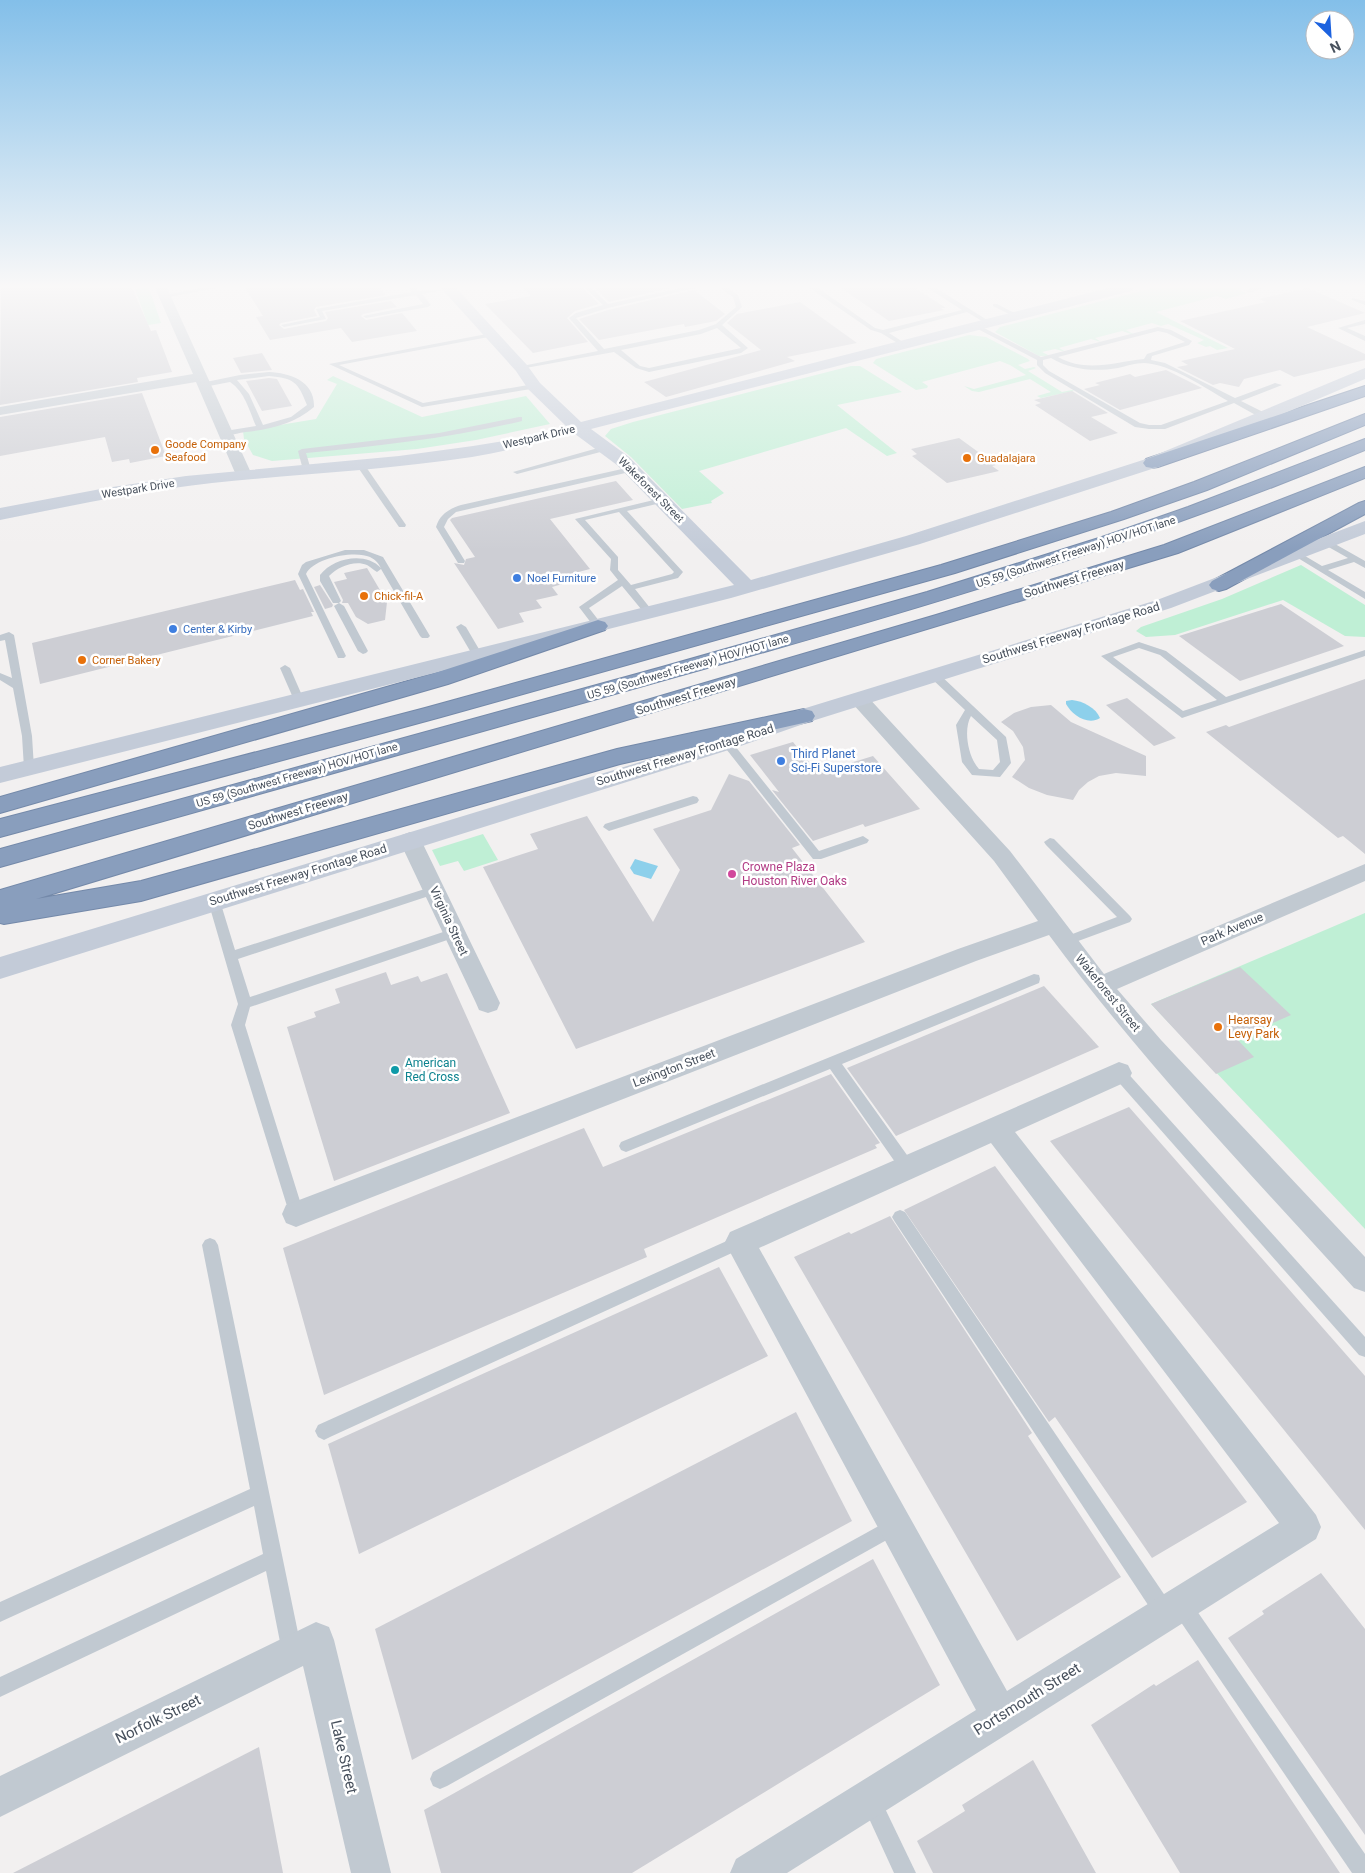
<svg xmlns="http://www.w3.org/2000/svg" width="1365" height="1873" font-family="Roboto,sans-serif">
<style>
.green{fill:#bfefd5}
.water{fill:#8dd0eb}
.building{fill:#cdced4}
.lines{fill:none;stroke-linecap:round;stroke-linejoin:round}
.highway-casing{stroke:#7489a9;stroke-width:2}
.lane{fill:#c1c9d1;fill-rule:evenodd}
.street{fill:#c1c9d1;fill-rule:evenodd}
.secondary{fill:#c3cbd8;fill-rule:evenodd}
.highway{fill:#899ebd;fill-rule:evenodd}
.food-dot{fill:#e8710a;stroke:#fff;stroke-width:2}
.shop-dot{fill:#3f7fe0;stroke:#fff;stroke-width:2}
.hotel-dot{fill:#d1479c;stroke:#fff;stroke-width:2}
.culture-dot{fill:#0f9aa8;stroke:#fff;stroke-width:2}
.labels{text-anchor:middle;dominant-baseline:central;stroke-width:5;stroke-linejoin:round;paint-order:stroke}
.far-street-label{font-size:11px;fill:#48515d;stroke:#fff}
.far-food-label{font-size:11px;fill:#c56008;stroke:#fff;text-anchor:start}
.far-shop-label{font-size:11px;fill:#366cbe;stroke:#fff;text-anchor:start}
.street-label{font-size:12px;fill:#48515d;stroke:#fff}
.shop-label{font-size:12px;fill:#366cbe;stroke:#fff;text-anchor:start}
.hotel-label{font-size:12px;fill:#b23c85;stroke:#fff;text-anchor:start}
.food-label{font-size:12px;fill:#c56008;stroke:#fff;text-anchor:start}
.culture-label{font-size:12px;fill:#0d838f;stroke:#fff;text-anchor:start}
.near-street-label{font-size:15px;fill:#48515d;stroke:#fff}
</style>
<rect width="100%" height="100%" fill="#f2f0f0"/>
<!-- green -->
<g class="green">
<path d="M149,288l12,35 -13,2 -13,-36z"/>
<path d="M1153,288h89l-3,2 8,3 -21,6 -9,-3 -61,16 72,36 -11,2 -7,-4 -4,1 -9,-4 7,-3 -36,-16 -7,2 -9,-3 -26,7 7,4h-2l-9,-3 -27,7 6,4 -10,-3 -32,9 7,4 -11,-3 -13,3 8,4h-11l-44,-24 5,-5z"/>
<path d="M969,335l17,2 42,22 2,2 -12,4 7,4 9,-2 2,1 -8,3 34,21 10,-2 2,1 -33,7 -4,-2 14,-4 -21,-13 -51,13 -7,-1 -8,-5 10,3 52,-14 -16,-10 -10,-4 -78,21 6,4 -1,2 -11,2 -43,-27 3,-4z"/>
<path d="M851,366h9l42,26 -65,13 60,48 -10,3 -41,-28 -147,43 25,22 -13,8 1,2 -30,6 -51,-52 -26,-21 6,-7 22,-7z"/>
<path d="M333,376l89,41 104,-21 24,28 -74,16 -59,9 -145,12 -19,-6 -9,-16 -1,-8 73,-12 21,-35 -10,-4z"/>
<path d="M1301,565l64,40v32l-20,-1 -62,-36 -108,35 -29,2 -10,-6 5,-4 81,-28z"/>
<path d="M483,834l15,26 -34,11 -6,-10 -18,5 -8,-16z"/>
<path d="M1365,913v316l-214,-225z"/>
</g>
<!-- water -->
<g class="water">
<path d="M1072,700c11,1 24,8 28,18 -12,8 -28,-3 -34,-14v-3z"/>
<path d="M635,859l23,7 -7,13 -17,-5 -4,-6z"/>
</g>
<!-- building -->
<g class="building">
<path d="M1,288h131l19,43 5,-1 16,42 -35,6 1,4 -138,23z"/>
<path d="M245,288h135l6,7 -70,12 -2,3 3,6 -36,7 -2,2 5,4 42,-8 2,-3 -3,-6 66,-11 6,6 -34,7 -2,2 5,4 36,-7 15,18 -65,11 -11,-14 -71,12 -14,-23 7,-1z"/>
<path d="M523,288h60l16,16 -24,7 -8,7 21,24 -55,11 -48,-49 46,-8z"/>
<path d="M595,288h75l-61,14z"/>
<path d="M841,288h74l31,20h-5l3,2 -55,11z"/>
<path d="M1308,288l57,25 -58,14 58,27v6l-71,17 -14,-7 -36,9 -5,8 -19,-4 -7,2 -36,-18 11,-2 -7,-4 54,-12 -55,-28 86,-19 -7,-3z"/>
<path d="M694,290l31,24 -9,7 -31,6 -1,-3 -85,16 -20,-21 29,-9z"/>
<path d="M800,302l57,41 -70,14 8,4 -129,36 -22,-15 117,-32 -34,-27 10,-9z"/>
<path d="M262,353l10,17 -31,3 -8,-15z"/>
<path d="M1166,370l36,18 -82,22 -36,-21 16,-4 -5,-2 35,-9 5,3z"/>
<path d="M269,378l8,1 15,27 -30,5 -16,-30z"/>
<path d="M1072,391l36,22 -17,4 27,16 -28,8 -55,-36 6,-2 -7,-3z"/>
<path d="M142,393l24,63 -36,7 -1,-4 -17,3 -7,-25 -105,19v-39z"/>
<path d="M959,438l37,27 -4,1 7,5 -52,12 -35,-27 5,-2 -6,-5z"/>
<path d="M616,481l17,19 -83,19 40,50 -23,6 6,6 -21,6 6,8 -22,5 6,8 -23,5 5,9 -26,7 -44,-66 10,2 2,-6 9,-2 -25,-37 2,-2z"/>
<path d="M367,568l20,34 -2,18 -17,4 -12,-7 -8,-14h-6l1,-3 -9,-18 13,-3 -3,-6z"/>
<path d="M295,580l5,10 3,-1 11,23h-3l2,4 -273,68 -8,-41z"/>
<path d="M320,585l13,20 -1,2 -7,2 -11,-22z"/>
<path d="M1281,604l63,42 -104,35 -61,-45z"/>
<path d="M1365,679v175l-22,-18 -5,2 -132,-106 20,-7 3,2z"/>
<path d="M1127,698l49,40 -22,8 -48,-41z"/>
<path d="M1051,705l20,17 75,34v20l-30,-3 -17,3 -11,6 -9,8 -6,10 -26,-5 -18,-7 -17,-11 13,-17 -2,-13 -10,-16 -12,-9 13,-9 17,-6z"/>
<path d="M793,742l25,31 55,-17 47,53 -55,18 -2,-3 -50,17 -41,-51 7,2 -29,-37z"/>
<path d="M729,774l20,7 51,64 -8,3 73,94 -289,107 -93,-182 55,-18 -8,-15 57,-18 66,106 27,-52 -27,-41 58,-19z"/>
<path d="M1240,967l51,48 -54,24 17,18 -38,17 -65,-70z"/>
<path d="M386,972l5,13 27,-9 3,6 26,-9 63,140 -176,68 -47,-154 29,-10 -2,-5 26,-9 -5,-14z"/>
<path d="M1044,986l55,61 -203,89 -49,-68z"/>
<path d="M831,1074l49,69 -5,2 2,3 -233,101 3,8 -323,138 -41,-147 301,-120 19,39z"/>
<path d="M1129,1107l236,269v154l-315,-389z"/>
<path d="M995,1166l252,336 -95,56 -97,-141 -6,5 -145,-212z"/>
<path d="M890,1216l142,217 -4,3 93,141 -104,64 -223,-384 55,-25 2,2z"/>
<path d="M719,1267l49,89 -409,198 -31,-110z"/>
<path d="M796,1412l56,109 -440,239 -37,-131z"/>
<path d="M873,1559l67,126 -308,188h-191l-17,-63z"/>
<path d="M1321,1573l44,56v206l-137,-197 36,-24 -2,-3z"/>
<path d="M1198,1660l142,213h-160l-89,-148 63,-41 2,2z"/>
<path d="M259,1747l24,126h-270z"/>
<path d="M1033,1760l63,113h-163l-16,-32 48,-30 -3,-6z"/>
</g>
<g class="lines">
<defs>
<g id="highway">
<path d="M1365,386v10l-207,71 -6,1 -6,-1 -3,-4 3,-4z"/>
<path d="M1365,414v11l-158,65 -83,29 -169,54 -514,144 -441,120v-18l425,-111 516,-143 170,-53 83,-30z"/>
<path d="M1365,439v11c-239,100 -487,171 -736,240 -210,59 -419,118 -629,177v-18l662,-182 265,-75 175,-55 86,-30z"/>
<path d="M1365,467v11l-187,75 -1142,346 105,-18 476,-132 187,-40 8,2 3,5 -3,5 -192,43 -479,137 -137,23 -4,-1v-33l936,-275 228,-70z"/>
<path d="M1365,501v13l-139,75 -7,2 -7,-2 -3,-4 3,-4 147,-78z"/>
<path d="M598,620l7,2 3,4 -3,4 -157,54 -448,129v-16l432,-123z"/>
</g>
</defs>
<!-- highway casing -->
<use href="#highway" class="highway-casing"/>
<!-- lane -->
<g class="lane">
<path d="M200,288h17l-53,10 -3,-2z"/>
<path d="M410,288h6l2,3 33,-2 -29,5 9,11 -3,2 -62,11 -3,-2 60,-12 -7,-9 -94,16 4,8 -42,8 -3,-2 39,-8 -4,-8 96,-17z"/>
<path d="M585,288h7l16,16 73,-16h14l-87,20 -32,10 28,31 95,-19 17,-6 20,-17 -3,-10 -13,-9h8l10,7 4,12 -20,18 26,23 -7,5 -92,19 -13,-4 -22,-16 -94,17v-2l2,-1 76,-15 -29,-33 7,-5 27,-8zM717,328l24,20 -92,20 -9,-2 -19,-16 80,-16z"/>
<path d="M810,288h8l57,40 8,2 79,-20 -34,-22h8l56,35 -5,1 -20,-12 -78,21 17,11 1,1 -3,2 -23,-14 -10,-3z"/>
<path d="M1251,288h12l-14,5 -3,-2z"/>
<path d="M1352,298l13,3v4l-13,-5z"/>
<path d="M993,304h4l23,12 -5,1 -22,-11z"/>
<path d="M1365,320v4l-18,4 18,8v5l-27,-13z"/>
<path d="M974,325h4l63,32 117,-30 13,3 21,11 -3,4 -37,11 -1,4 14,3 70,35 40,-15 7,2 -41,16 26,13v4h-6l-27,-15 -69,26h-16l-14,-2 -90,-54 -8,-8v-5l-63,-33zM1158,331l9,2 18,9 -38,12 -3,5c-30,3 -57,14 -86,-2zM1051,358c21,12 43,14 67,10 8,-2 18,-5 26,-5 27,1 61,25 84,38l-67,24h-12l-9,-2 -91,-52 -6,-6v-5z"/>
<path d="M492,333l2,1v2l-155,29 84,38 111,-19h3v4l-115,19 -93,-43z"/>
<path d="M269,372c21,1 46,9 45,35 -20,17 -43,22 -68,25 -8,1 -16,4 -24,3l-1,-2 4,-2 31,-5c-7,-16 -11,-34 -26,-44l-26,5 -4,-2 1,-2 39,-8zM269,376c25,2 29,6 38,29l-16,12 -28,8 -14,-31 -12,-14z"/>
<path d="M519,417h3v4c-71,17 -143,25 -216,32l5,17 -4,2 -4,-2 -5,-19 4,-2 137,-16z"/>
<path d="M605,446h3v4l-91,24 -4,-2z"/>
<path d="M358,464h6l42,61 -1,2h-6l-42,-61z"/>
<path d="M631,467h3v4l-178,41 -8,7 -4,8 21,34 -1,2h-6l-22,-36c4,-13 13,-18 25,-22z"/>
<path d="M662,498h3v4l-38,9 56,61 -5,6 -43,11 19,24 -5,3 -3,-1 -24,-29 -33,22 14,18 -2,2h-6l-16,-21 39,-27 -8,-10 1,-11 -36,-40zM619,512l55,60 -2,2 -41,11 -13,-15v-13l-33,-37z"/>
<path d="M1328,540l37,21v7l-11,-6 -26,8 37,22v7l-72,-44 4,-3 3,1 22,13 26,-8 -23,-13 -1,-2z"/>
<path d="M345,550h19l19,7 47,79 -2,2h-6l-2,-2 -39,-67 -4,3c-4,-2 -6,-5 -10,-7 -13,-5 -29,2 -38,11l12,25 -2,2h-6l-13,-22v-6c13,-17 45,-24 61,-7 -3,-5 -5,-8 -11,-11 -15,-7 -57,1 -64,17l40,82 -2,2h-6l-40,-84 4,-9 4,-3z"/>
<path d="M339,603l5,3 24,45 -2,2 -3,1 -5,-3 -24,-45z"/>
<path d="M461,624l5,3 17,29 -2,2h-6l-2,-2 -17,-29z"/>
<path d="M9,632l5,3 18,101 2,32 -5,4 -5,-4 -2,-32 -9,-48 -13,-8v-7l12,5 -7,-38 -5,1v-6z"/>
<path d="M1139,642l27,9 60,46 139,-47v6l-183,62 -81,-62zM1139,648l21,7 57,45 -34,11 -70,-54z"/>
<path d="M285,665l5,3 14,32 -1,2 -4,1 -5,-3 -14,-32z"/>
<path d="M935,673l4,1 67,63 5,26 -11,14 -28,-2 -10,-13 -6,-37 9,-15 -34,-32v-4zM971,716l26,24 3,22 -7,8 -14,-1c-11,-12 -16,-39 -8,-53z"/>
<path d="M727,740l4,1 88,110 44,-15 6,4 -2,3 -46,16h-8l-90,-114 -1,-2z"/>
<path d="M693,796l4,1 2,3 -2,3 -88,28 -6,-4 2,-3z"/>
<path d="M1050,838l4,1 76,77 2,3 -2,3 -60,22h-8l-2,-3 2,-3 55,-21 -71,-72 -2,-3z"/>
<path d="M434,886l6,4 -2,3 -200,66 12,38 205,-69 4,2 2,3 -2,3 -209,71 -5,18 59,189 -3,5 -5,2 -5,-2 -60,-194 7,-21 -30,-103 6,-4 6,4 15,49z"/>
<path d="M1034,974l5,1 1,4 -1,4 -197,81 70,98 2,5 -2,5 -5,1 -5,-1 -72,-103 -199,81 -5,2 -5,-2 -2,-4 2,-4z"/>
<path d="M1119,1067l5,2 241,268v20l-6,-2 -245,-278 -2,-4 2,-4z"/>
<path d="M900,1210l5,2 267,394 3,7 -3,7 -7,3 -7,-3 -263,-398 -3,-5 3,-5z"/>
<path d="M740,1235l5,2 3,5 -3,5 -415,190 -6,3 -6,-3 -3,-6 3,-6z"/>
<path d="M210,1238l5,2 3,5 84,407 -3,7 -7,3 -7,-3 -3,-7 -16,-81 -266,126v-20l263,-123 -9,-48 -254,116v-20l250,-113 -48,-244 3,-5z"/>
<path d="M895,1517l6,3 3,6 -3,6 -454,254 -7,3 -7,-3 -3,-7 3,-7z"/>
<path d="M1181,1596l7,2 177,256v19h-13l-178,-261 -2,-7 2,-7z"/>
<path d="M871,1791l7,3 38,79h-22l-33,-72 3,-7z"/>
</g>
<!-- street -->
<g class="street">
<path d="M155,288h12l85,187 -3,3h-10l-3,-3 -40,-93 -196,33v-8l193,-33z"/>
<path d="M859,693l7,2 144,156 94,123 261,-110v17l-248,108 44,51 204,217v35l-11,-4c-104,-115 -213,-228 -305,-353l-73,26 -670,262 -10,4 -10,-4 -4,-9 4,-9 672,-256 80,-28 -44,-60 -142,-158 -3,-4 3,-4z"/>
<path d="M410,832l8,3 3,5 79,163 -3,7 -9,3 -9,-3 -3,-7 -77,-163 3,-5z"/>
<path d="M1119,1062l9,3 4,8 -4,8 -113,51 301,383 5,12 -5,12 -529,334h-57l6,-14 240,-149 -246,-458 -5,-10 5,-10zM991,1143l288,380 -272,168 -248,-443z"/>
<path d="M316,1622l13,5 5,13 57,233h-40l-48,-207 -303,151v-41z"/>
</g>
<!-- secondary -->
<g class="secondary">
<path d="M441,288h15l71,77 13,18 41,39 527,-134h25l-2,3 -540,138 38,28 122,123 155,-44 240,-77 219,-91v11l-207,88 -238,77 -189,54 -731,185v-16l734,-182 -117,-120 -42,-31c-34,8 -68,17 -103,23 -86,13 -173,17 -260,26 -71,8 -142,23 -212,37v-12l106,-20 80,-12 213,-20 74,-10 37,-6 56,-14 -38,-37 -12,-18z"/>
<path d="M1365,521v13l-194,74 -359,113 -77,27 -735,231v-22l719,-219 77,-27 361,-111z"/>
</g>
<!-- highway -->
<use href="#highway" class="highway"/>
</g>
<!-- sky -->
<linearGradient id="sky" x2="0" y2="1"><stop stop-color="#83bfe9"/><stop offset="0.52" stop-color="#f9f8f8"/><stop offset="1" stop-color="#f9f8f8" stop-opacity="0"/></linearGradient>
<rect width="1365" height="551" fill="url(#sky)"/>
<!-- markers -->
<g class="food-dot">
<circle cx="155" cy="450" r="5"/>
<circle cx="967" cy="458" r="5"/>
<circle cx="364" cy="596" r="5"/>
<circle cx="82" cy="660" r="5"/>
<circle cx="1218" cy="1027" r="5"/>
</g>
<g class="shop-dot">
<circle cx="517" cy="578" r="5"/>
<circle cx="173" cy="629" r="5"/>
<circle cx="781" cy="761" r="5"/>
</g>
<circle class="hotel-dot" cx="732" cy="874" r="5"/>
<circle class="culture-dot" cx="395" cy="1070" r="5"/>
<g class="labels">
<!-- far-street labels -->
<g class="far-street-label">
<text transform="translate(539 437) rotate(-13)">Westpark Drive</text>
<text transform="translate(138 489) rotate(-9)">Westpark Drive</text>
<text transform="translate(651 490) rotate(45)">Wakeforest Street</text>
<text transform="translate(1076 552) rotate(-18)">US 59 (Southwest Freeway) HOV/HOT lane</text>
<text transform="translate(688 667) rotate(-16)">US 59 (Southwest Freeway) HOV/HOT lane</text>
<text transform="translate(297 775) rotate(-16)">US 59 (Southwest Freeway) HOV/HOT lane</text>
</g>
<!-- far-food labels -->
<g class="far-food-label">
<text x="165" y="444">Goode Company<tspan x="165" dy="13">Seafood</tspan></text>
<text x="977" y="458">Guadalajara</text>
<text x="374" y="596">Chick-fil-A</text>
<text x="92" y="660">Corner Bakery</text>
</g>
<!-- far-shop labels -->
<g class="far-shop-label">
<text x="527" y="578">Noel Furniture</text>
<text x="183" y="629">Center &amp; Kirby</text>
</g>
<!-- street labels -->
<g class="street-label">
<text transform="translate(1074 579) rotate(-17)">Southwest Freeway</text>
<text transform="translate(1071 633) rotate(-17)">Southwest Freeway Frontage Road</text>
<text transform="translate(686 696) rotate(-17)">Southwest Freeway</text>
<text transform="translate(685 755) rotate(-17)">Southwest Freeway Frontage Road</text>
<text transform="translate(298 811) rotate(-17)">Southwest Freeway</text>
<text transform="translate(298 875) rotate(-17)">Southwest Freeway Frontage Road</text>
<text transform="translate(449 921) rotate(65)">Virginia Street</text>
<text transform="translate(1232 929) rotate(-23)">Park Avenue</text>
<text transform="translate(1108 993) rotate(51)">Wakeforest Street</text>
<text transform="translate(674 1068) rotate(-21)">Lexington Street</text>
</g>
<!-- shop labels -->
<g class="shop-label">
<text x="791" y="754">Third Planet<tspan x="791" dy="14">Sci-Fi Superstore</tspan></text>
</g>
<!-- hotel labels -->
<g class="hotel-label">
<text x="742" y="867">Crowne Plaza<tspan x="742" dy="14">Houston River Oaks</tspan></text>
</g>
<!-- food labels -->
<g class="food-label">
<text x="1228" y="1020">Hearsay<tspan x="1228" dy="14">Levy Park</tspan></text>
</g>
<!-- culture labels -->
<g class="culture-label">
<text x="405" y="1063">American<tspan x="405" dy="14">Red Cross</tspan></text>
</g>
<!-- near-street labels -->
<g class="near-street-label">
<text transform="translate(1027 1699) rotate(-32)">Portsmouth Street</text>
<text transform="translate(158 1719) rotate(-26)">Norfolk Street</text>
<text transform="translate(344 1757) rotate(77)">Lake Street</text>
</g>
</g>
<!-- north arrow -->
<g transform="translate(1330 35) rotate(155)"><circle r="24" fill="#ffffff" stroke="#b6b9be"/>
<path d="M0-4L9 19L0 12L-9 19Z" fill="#1c62df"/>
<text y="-8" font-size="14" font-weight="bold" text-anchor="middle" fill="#48515d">N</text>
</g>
</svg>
